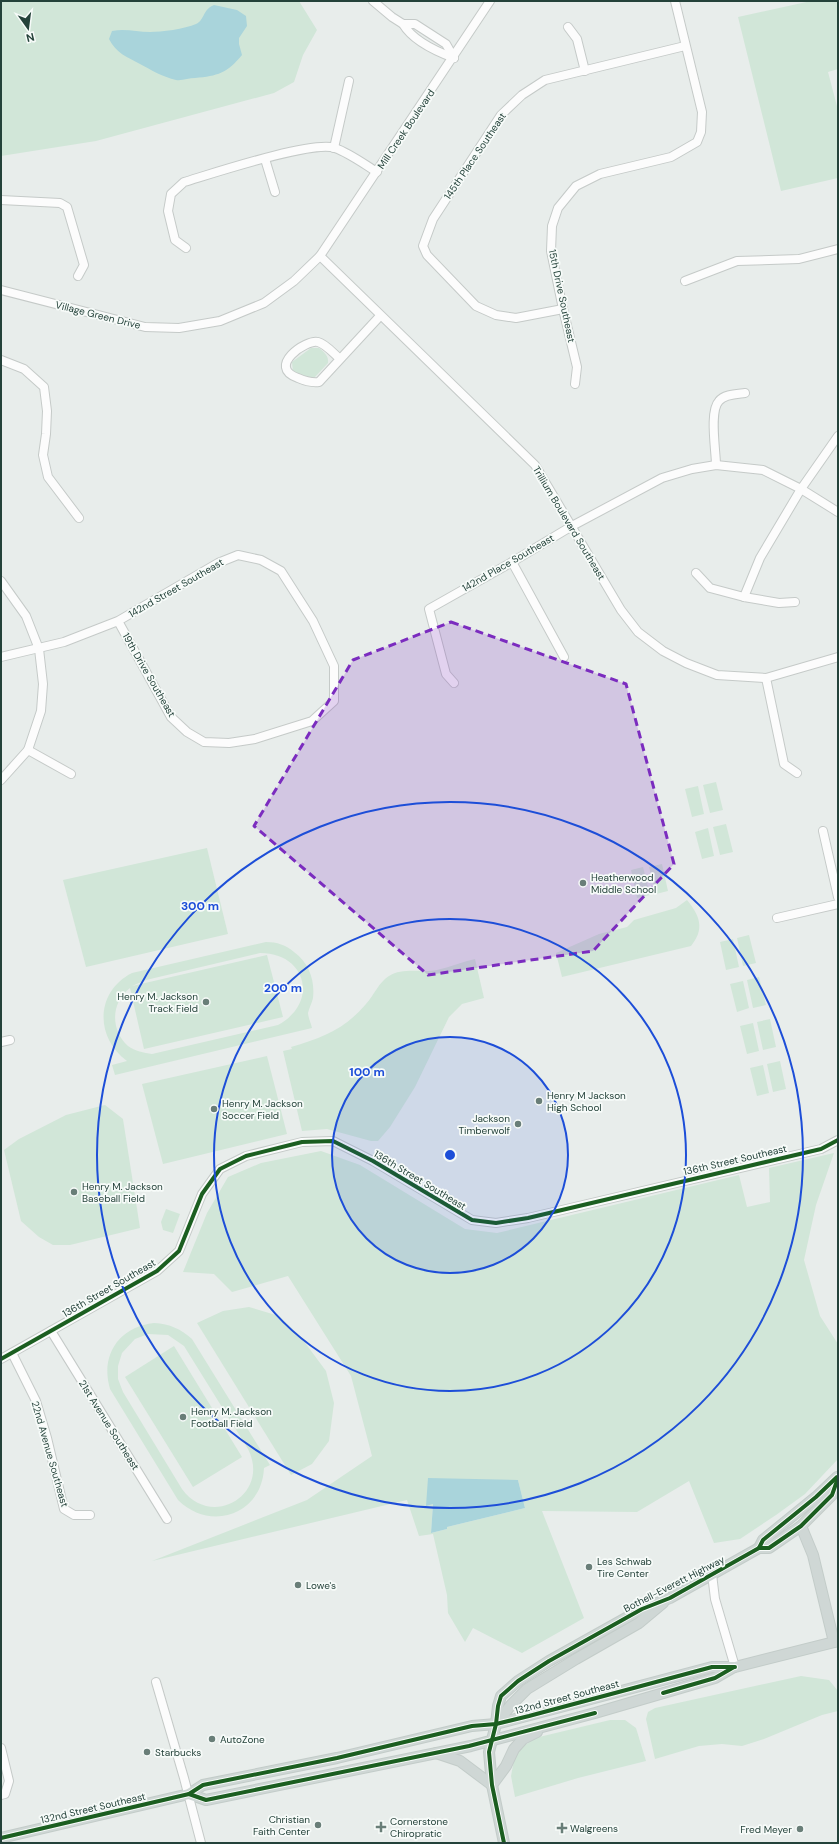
<svg xmlns="http://www.w3.org/2000/svg" width="839" height="1844" font-family="'DM Sans',sans-serif">
<style>
.green{fill:#d1e6d8;fill-rule:evenodd}
.water{fill:#a9d4db}
.lines{fill:none;stroke-linecap:round;stroke-linejoin:round}
.minor-casing{stroke:#c5cac8;stroke-width:10}
.major-casing{stroke:#c3ccc9;stroke-width:12}
.minor{stroke:#fcfcfc;stroke-width:8}
.major{stroke:#cfd7d5;stroke-width:10}
.cycleway-casing{stroke:#f7fbf9;stroke-width:6}
.cycleway{stroke:#1b5e20;stroke-width:4}
.marked{fill:#7b2cbf;fill-opacity:0.2;stroke:#7b2cbf;stroke-width:3;stroke-dasharray:8 5;stroke-linejoin:round}
.ring{fill:none;stroke:#1d4ed8;stroke-width:2}
.poi-dot{fill:#697e78;stroke:#f7fbf9;stroke-width:1.5}
.labels{text-anchor:middle;dominant-baseline:central;stroke-width:3.5;stroke-linejoin:round;paint-order:stroke}
.street-label{font-size:10px;fill:#24423a;stroke:#f7fbf9}
.poi-label{font-size:10px;fill:#24423a;stroke:#f7fbf9;text-anchor:start}
.centre{fill:#1d4ed8;stroke:#f7fbf9;stroke-width:2}
.ring-label{font-size:12px;text-anchor:middle;font-weight:bold;fill:#1d4ed8;stroke:#f7fbf9;stroke-width:3.5;stroke-linejoin:round;paint-order:stroke}
</style>
<rect width="100%" height="100%" fill="#e8edeb"/>
<!-- green -->
<g class="green">
<path d="M1,1h298l18,29 -14,25 -9,27 -20,11 -178,48 -95,15z"/>
<path d="M811,1h27v68l-10,3 10,38v68l-57,13 -43,-174z"/>
<path d="M311,348h8c5,4 10,8 9,15l-14,15 -7,-1 -14,-5 -1,-10z"/>
<path d="M716,782l7,28 -13,3 -7,-28z"/>
<path d="M698,786l6,28 -12,3 -7,-28z"/>
<path d="M726,824l7,28 -13,3 -7,-28z"/>
<path d="M708,828l6,28 -12,3 -7,-27z"/>
<path d="M207,848l21,86 -142,33 -23,-87z"/>
<path d="M662,864l6,27 -12,3 -7,-27z"/>
<path d="M643,867l7,28 -13,3 -6,-28z"/>
<path d="M687,900c13,16 18,29 4,46l-129,31 -6,-24 43,-19 28,-7 7,-7 42,-12z"/>
<path d="M749,935l7,28 -13,3 -6,-28z"/>
<path d="M733,939l6,28 -13,3 -6,-28z"/>
<path d="M266,942c11,0 20,3 28,10 15,11 21,28 19,46 -1,5 -4,10 -5,15 0,4 3,10 4,15l-197,47 -3,-10 15,-4c-33,-24 -31,-70 5,-88zM260,953c47,0 59,50 18,72l-126,29c-8,-1 -17,-3 -24,-8 -18,-16 -17,-44 2,-58l14,61 139,-32 -16,-62 -135,31 14,-6z"/>
<path d="M475,959l9,39 -22,6 -13,13 -34,70 -25,40 -12,14h-7l-44,-12 -25,2 -19,-80 9,-2 -1,-2c31,-9 54,-18 75,-43 8,-9 13,-22 23,-28 14,-9 33,-3 48,-6 13,-3 25,-8 38,-11z"/>
<path d="M759,977l7,28 -13,3 -6,-28z"/>
<path d="M743,981l6,27 -12,4 -7,-28z"/>
<path d="M770,1019l6,28 -13,3 -6,-28z"/>
<path d="M753,1023l6,28 -12,3 -7,-28z"/>
<path d="M267,1056l20,78 -124,30 -21,-80z"/>
<path d="M780,1061l6,28 -13,3 -6,-28z"/>
<path d="M763,1065l6,28 -12,3 -7,-28z"/>
<path d="M105,1105l18,14 17,109 -70,17h-17l-14,-8 -18,-16 -17,-71 15,-11 47,-24z"/>
<path d="M321,1151l39,14 105,64 32,4 242,-58 8,32 23,-5 -1,-34 65,-15 -18,52 -12,55 16,56 18,28v115l-33,35 -29,21 -36,24 -26,4 -25,-62 -52,31 -95,-1 42,107 -62,35 -49,-25 -8,14 -17,-29 -1,-18 -14,-61 -14,2 -12,-36 -255,61 155,-61 65,-44 -21,-80 -63,-100 -56,16 -18,-18 -31,-2 24,-59 21,-36 33,-14zM518,1480l7,28 -78,19v2l-16,4 2,-29 -7,1z"/>
<path d="M166,1209l14,5 -7,19 -10,-3 -2,-8z"/>
<path d="M249,1307l30,9 21,20 26,35 8,32 -5,38 -17,23 -21,11 -94,-152 26,-12z"/>
<path d="M154,1323c16,1 27,6 38,16l78,126 -6,3c-2,47 -54,64 -86,32l-68,-111c-10,-34 9,-62 44,-66zM148,1334l20,1 16,11 64,103c23,45 -36,81 -66,40l-59,-97 -5,-13v-13l4,-13 13,-14z"/>
<path d="M174,1346l68,111 -49,30 -68,-110z"/>
<path d="M801,1676l28,4 9,11v20l-16,4 -58,24 -22,7 -20,-2 -23,2 -44,13 -9,-40 2,-7 7,-4z"/>
<path d="M610,1720h15l11,8 10,33 -68,17 -63,19 -4,-21 3,-16 7,-12 14,-10z"/>
</g>
<!-- water -->
<g class="water">
<path d="M214,5l23,5 9,6 1,10 -8,12v6l3,11c-15,18 -24,21 -47,23 -6,0 -13,3 -19,2 -13,-3 -25,-10 -36,-16 -13,-7 -24,-11 -31,-25l3,-8c13,-3 25,1 38,1 11,0 35,-3 46,-8 9,-4 6,-14 18,-19z"/>
<path d="M428,1478l90,2 7,28 -78,19v2l-16,4 2,-29 -7,2z"/>
</g>
<g class="lines">
<defs>
<g id="minor">
<path d="M373,1l19,16 11,7h12l31,20 8,14"/>
<path d="M403,24c10,17 32,27 51,34"/>
<path d="M568,27l9,12 8,32"/>
<path d="M334,148l15,-67"/>
<path d="M265,159l10,33"/>
<path d="M1,200l59,3 7,4 17,58 -6,11"/>
<path d="M186,248l-11,-8 -7,-29 3,-17 13,-12c27,-8 129,-42 151,-34 14,5 29,16 42,24"/>
<path d="M320,256l215,209 86,145 17,22 25,19 23,12 31,12 49,3 72,-21"/>
<path d="M685,281l52,-20 62,-2 39,-10"/>
<path d="M1,290l144,37 34,1 41,-7 44,-18 30,-22 26,-25 170,-255"/>
<path d="M563,309l-47,9 -20,-3 -20,-9 -49,-51 -4,-9 10,-27 68,-104 21,-20 23,-15 140,-34"/>
<path d="M340,359c-6,-5 -14,-15 -22,-17 -12,-3 -52,25 -20,36 7,3 13,5 21,4l61,-66"/>
<path d="M1,360l23,9 20,18 3,24 -1,23 -3,21 5,22 31,41"/>
<path d="M575,384l2,-17 -14,-58 -12,-58 1,-25 6,-18 18,-22 24,-12 71,-17 26,-15 4,-10 1,-20 -27,-111"/>
<path d="M716,465c0,-14 -7,-54 3,-64 5,-7 18,-7 26,-8"/>
<path d="M512,562l52,95"/>
<path d="M696,573l14,15 34,9 35,6 16,-1"/>
<path d="M1,581l25,35 13,33 4,35 -2,27 -13,39"/>
<path d="M744,597l16,-39 41,-69 37,23"/>
<path d="M1,657l63,-15 54,-21 100,-58 20,-8 23,5 20,11 32,50 21,45v35l-22,20 -57,18 -26,4 -25,-1 -17,-10 -16,-15 -53,-96"/>
<path d="M766,678l18,86 13,9"/>
<path d="M454,683l-8,-9 -17,-65 83,-47 60,-36 90,-48 30,-9 24,-4 47,5 38,19 37,-53"/>
<path d="M1,780l27,-30 43,24"/>
<path d="M823,831l15,66"/>
<path d="M777,918l61,-14"/>
<path d="M1,1042l9,-2"/>
<path d="M51,1331l116,188"/>
<path d="M12,1353l24,48 11,37 17,71 10,6h16"/>
<path d="M1,1359l156,-88 22,-20 23,-57 18,-25 26,-13 56,-14 31,-1 40,20 99,59 24,3 32,-5 293,-69 17,-9"/>
<path d="M712,1574l3,25 20,68"/>
<path d="M156,1682l28,96 17,65"/>
<path d="M1,1748l8,33 -4,13 -4,1"/>
</g>
<g id="major">
<path d="M801,1526l12,29 21,87"/>
<path d="M759,1548l4,-8 53,-43 21,-20"/>
<path d="M496,1724l15,-19 16,-16 49,-30 63,-36 24,-20"/>
<path d="M436,1753l24,8 32,24"/>
<path d="M492,1785l14,-19 8,-17 9,-10 14,-7"/>
<path d="M189,1794l17,6 265,-54 124,-33 120,-35 19,-11"/>
<path d="M1,1838l188,-44 14,-9 134,-27 135,-32 24,-2 216,-57h23l103,-26"/>
<path d="M504,1843l-12,-58 -3,-33 7,-28 2,-18 3,-10 17,-15 31,-20 93,-52 28,-11 89,-50h10l32,-22 31,-31 6,-17"/>
</g>
</defs>
<!-- minor casing -->
<use href="#minor" class="minor-casing"/>
<!-- major casing -->
<use href="#major" class="major-casing"/>
<!-- minor -->
<use href="#minor" class="minor"/>
<!-- major -->
<use href="#major" class="major"/>
<defs>
<g id="cycleway">
<path d="M1,1359l156,-88 22,-20 23,-57 18,-25 26,-13 56,-14 31,-1 40,20 99,59 24,3 32,-5 293,-69 17,-9"/>
<path d="M759,1548l4,-8 53,-43 21,-20"/>
<path d="M663,1693l52,-15 19,-11"/>
<path d="M189,1794l17,6 263,-54 126,-33"/>
<path d="M1,1838l188,-44 14,-9 134,-27 135,-32 24,-2 33,-8 183,-49h23"/>
<path d="M504,1843l-12,-58 -3,-33 7,-28 2,-18 3,-10 17,-15 31,-20 93,-52 28,-11 89,-50h10l32,-22 31,-31 6,-17"/>
</g>
</defs>
<!-- cycleway casing -->
<use href="#cycleway" class="cycleway-casing"/>
<!-- cycleway -->
<use href="#cycleway" class="cycleway"/>
</g>
<!-- marked area -->
<path class="marked" d="M451,622l175,62 48,180 -81,87 -165,24 -174,-149 99,-166z"/>
<!-- distance rings -->
<circle cx="450" cy="1155" r="118" fill="#1d4ed8" fill-opacity=".12"/>
<g class="ring">
<circle cx="450" cy="1155" r="118"/>
<circle cx="450" cy="1155" r="236"/>
<circle cx="450" cy="1155" r="353"/>
</g>
<!-- markers -->
<g class="poi-dot">
<circle cx="583" cy="883" r="4"/>
<circle cx="206" cy="1002" r="4"/>
<circle cx="539" cy="1101" r="4"/>
<circle cx="214" cy="1109" r="4"/>
<circle cx="518" cy="1124" r="4"/>
<circle cx="74" cy="1192" r="4"/>
<circle cx="183" cy="1417" r="4"/>
<circle cx="589" cy="1567" r="4"/>
<circle cx="298" cy="1585" r="4"/>
<circle cx="212" cy="1739" r="4"/>
<circle cx="147" cy="1752" r="4"/>
<circle cx="318" cy="1825" r="4"/>
<path d="M379 1821h4v4h4v4h-4v4h-4v-4h-4v-4h4z"/>
<path d="M560 1822h4v4h4v4h-4v4h-4v-4h-4v-4h4z"/>
<circle cx="800" cy="1829" r="4"/>
</g>
<g class="labels">
<!-- street labels -->
<g class="street-label">
<text transform="translate(406 129) rotate(-56)">Mill Creek Boulevard</text>
<text transform="translate(475 156) rotate(-56)">145th Place Southeast</text>
<text transform="translate(562 296) rotate(78)">15th Drive Southeast</text>
<text transform="translate(98 315) rotate(14)">Village Green Drive</text>
<text transform="translate(569 523) rotate(59)">Trillium Boulevard Southeast</text>
<text transform="translate(508 563) rotate(-30)">142nd Place Southeast</text>
<text transform="translate(176 588) rotate(-30)">142nd Street Southeast</text>
<text transform="translate(149 675) rotate(60)">19th Drive Southeast</text>
<text transform="translate(735 1160) rotate(-13)">136th Street Southeast</text>
<text transform="translate(420 1180) rotate(31)">136th Street Southeast</text>
<text transform="translate(109 1288) rotate(-30)">136th Street Southeast</text>
<text transform="translate(109 1425) rotate(58)">21st Avenue Southeast</text>
<text transform="translate(50 1454) rotate(74)">22nd Avenue Southeast</text>
<text transform="translate(674 1584) rotate(-27)">Bothell-Everett Highway</text>
<text transform="translate(567 1697) rotate(-15)">132nd Street Southeast</text>
<text transform="translate(93 1808) rotate(-13)">132nd Street Southeast</text>
</g>
<!-- poi labels -->
<g class="poi-label">
<text x="591" y="877">Heatherwood<tspan x="591" dy="12">Middle School</tspan></text>
<text x="198" y="996" text-anchor="end">Henry M. Jackson<tspan x="198" dy="12">Track Field</tspan></text>
<text x="547" y="1095">Henry M Jackson<tspan x="547" dy="12">High School</tspan></text>
<text x="222" y="1103">Henry M. Jackson<tspan x="222" dy="12">Soccer Field</tspan></text>
<text x="510" y="1118" text-anchor="end">Jackson<tspan x="510" dy="12">Timberwolf</tspan></text>
<text x="82" y="1186">Henry M. Jackson<tspan x="82" dy="12">Baseball Field</tspan></text>
<text x="191" y="1411">Henry M. Jackson<tspan x="191" dy="12">Football Field</tspan></text>
<text x="597" y="1561">Les Schwab<tspan x="597" dy="12">Tire Center</tspan></text>
<text x="306" y="1585">Lowe's</text>
<text x="220" y="1739">AutoZone</text>
<text x="155" y="1752">Starbucks</text>
<text x="310" y="1819" text-anchor="end">Christian<tspan x="310" dy="12">Faith Center</tspan></text>
<text x="390" y="1821">Cornerstone<tspan x="390" dy="12">Chiropratic</tspan></text>
<text x="570" y="1828">Walgreens</text>
<text x="792" y="1829" text-anchor="end">Fred Meyer</text>
</g>
</g>
<circle cx="450" cy="1155" r="6" class="centre"/>
<g class="ring-label">
<text x="200" y="910">300 m</text>
<text x="283" y="992">200 m</text>
<text x="367" y="1076">100 m</text>
</g>
<!-- border -->
<rect width="839" height="1844" fill="none" stroke="#24423a" stroke-width="4"/>
<!-- north arrow -->
<g transform="translate(28 28) rotate(166)" stroke="#f7fbf9" stroke-width="3" paint-order="stroke">
<path d="M0-3L7 15L0 10L-7 15Z" fill="#24423a"/>
<text y="-6" font-size="11" font-weight="bold" text-anchor="middle" fill="#24423a">N</text>
</g>
</svg>
